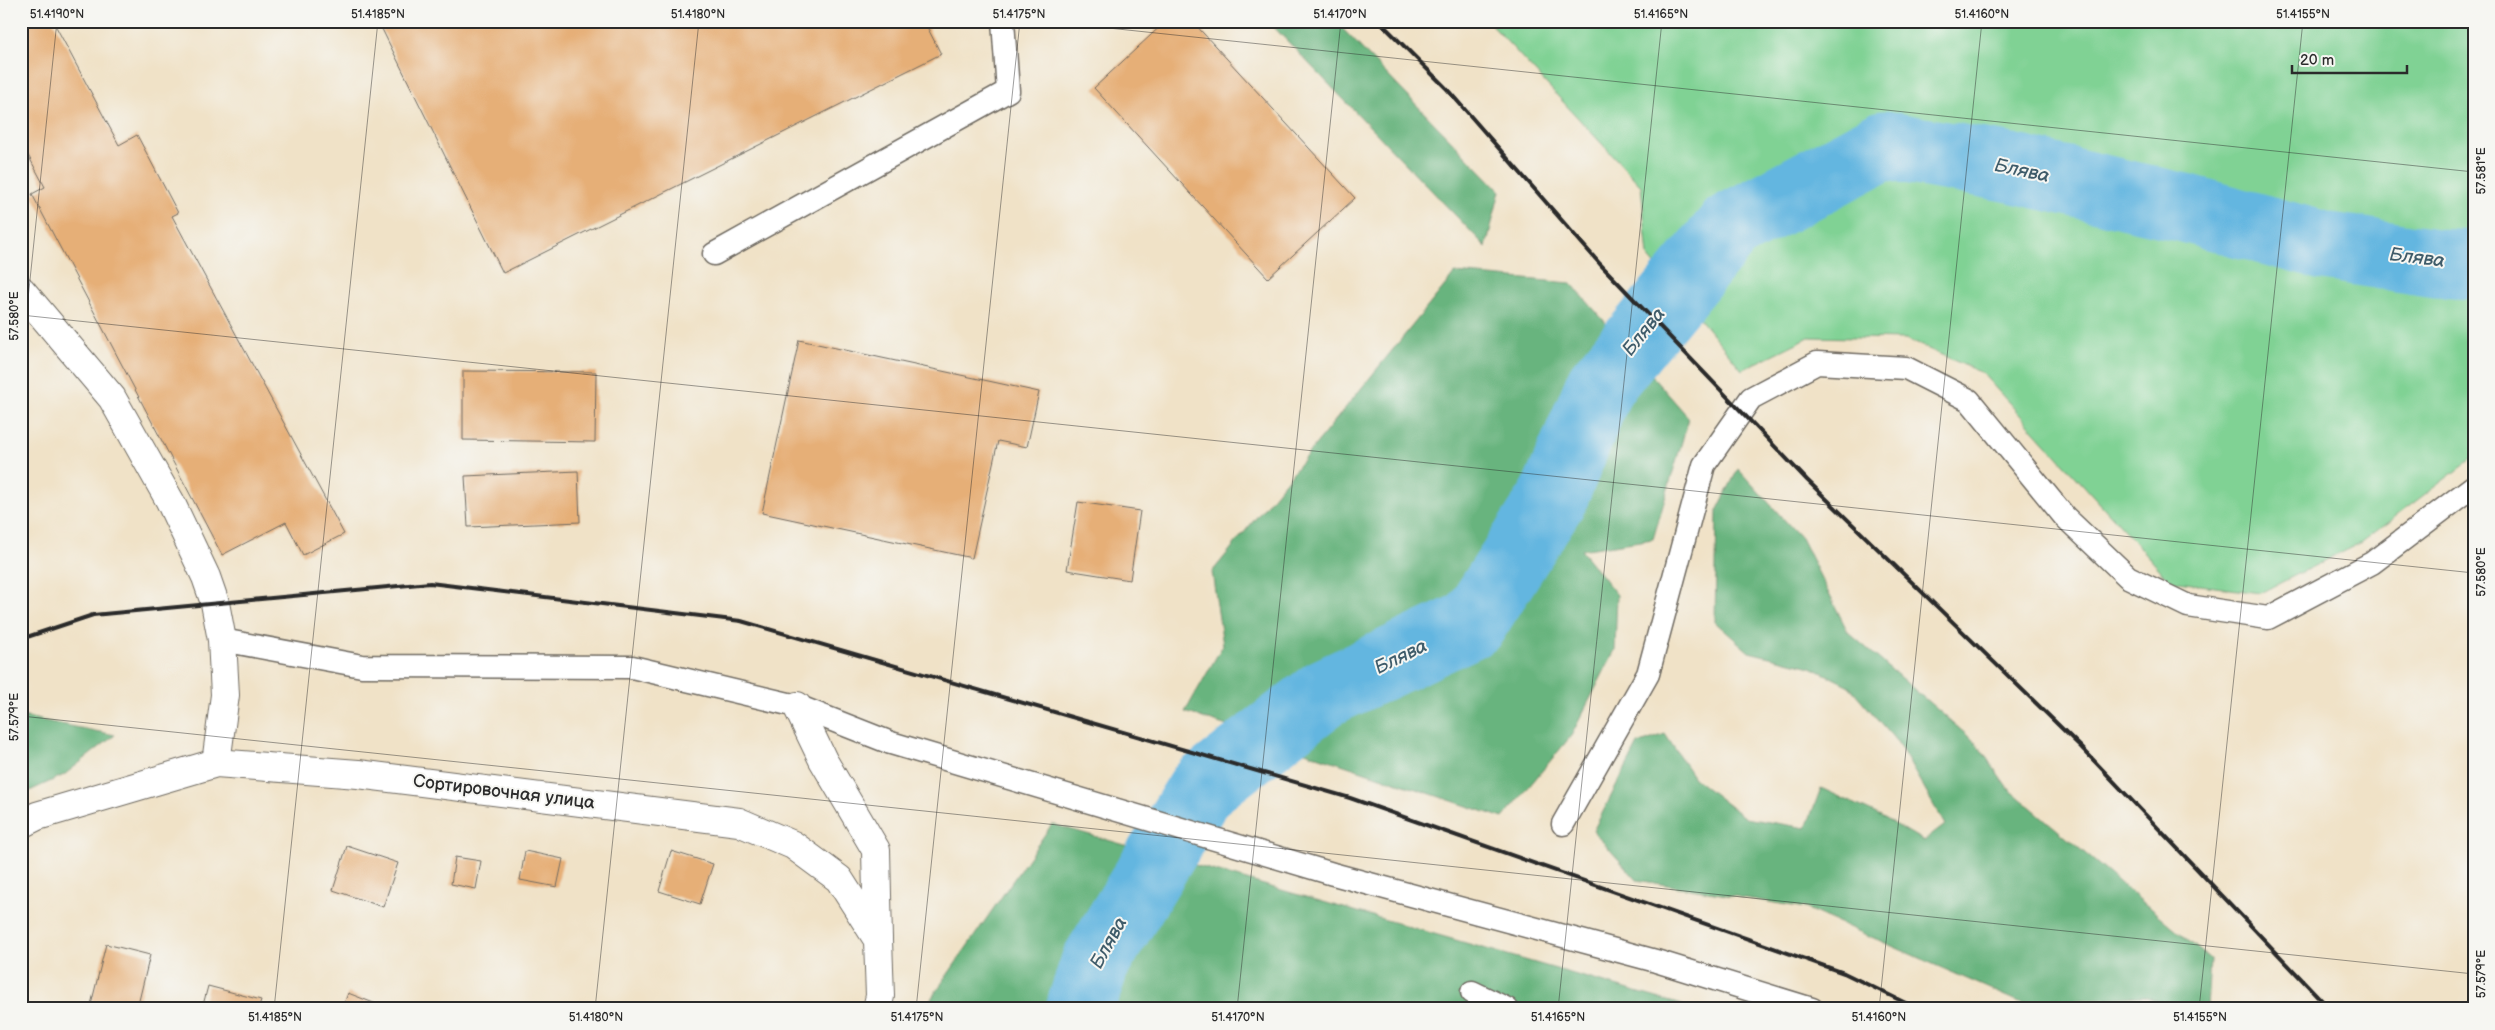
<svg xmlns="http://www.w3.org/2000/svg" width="2495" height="1030" font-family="'Balsamiq Sans',sans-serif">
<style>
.green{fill:#80d294;stroke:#567e60}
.forest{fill:#68b47e;stroke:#4a7054}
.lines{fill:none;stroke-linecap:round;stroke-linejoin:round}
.river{stroke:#64b6e0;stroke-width:69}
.building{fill:#e6af77}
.service-casing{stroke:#706b62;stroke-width:25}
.minor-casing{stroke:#706b62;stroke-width:30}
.service{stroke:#fff;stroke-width:22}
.minor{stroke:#fff;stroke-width:28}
.rail{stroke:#2b2b2b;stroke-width:4}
.ticks{fill:none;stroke:#2b2b2b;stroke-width:1;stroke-opacity:0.45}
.labels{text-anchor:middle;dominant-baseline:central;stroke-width:4;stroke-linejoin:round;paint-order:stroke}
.street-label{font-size:18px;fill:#2b2b2b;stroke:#f6f6f2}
.water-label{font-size:19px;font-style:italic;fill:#3f5c6a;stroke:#f6f6f2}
.neatline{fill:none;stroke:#2b2b2b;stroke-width:2}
.ticks-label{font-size:12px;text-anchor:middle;fill:#2b2b2b}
</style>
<rect width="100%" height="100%" fill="#f6f6f2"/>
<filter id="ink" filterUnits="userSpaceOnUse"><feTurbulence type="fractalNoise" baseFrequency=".02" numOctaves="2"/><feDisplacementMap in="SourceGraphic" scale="10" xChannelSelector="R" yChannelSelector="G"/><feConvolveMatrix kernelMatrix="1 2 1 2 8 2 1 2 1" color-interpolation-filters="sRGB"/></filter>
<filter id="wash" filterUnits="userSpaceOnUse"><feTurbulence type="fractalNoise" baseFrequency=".0096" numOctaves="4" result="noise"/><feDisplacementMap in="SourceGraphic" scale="20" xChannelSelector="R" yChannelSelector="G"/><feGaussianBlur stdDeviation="1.12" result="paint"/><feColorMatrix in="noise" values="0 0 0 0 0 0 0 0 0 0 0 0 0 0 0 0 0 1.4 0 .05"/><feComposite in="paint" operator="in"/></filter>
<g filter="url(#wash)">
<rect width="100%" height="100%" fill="#f0e2c7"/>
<!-- green -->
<path class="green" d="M1488,21h986v436l-112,85 -102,51 -90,-12 -188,-208 -76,-34 -97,-2 -67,33 -94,-114 -7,-70z"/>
<!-- forest -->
<g class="forest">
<path d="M1268,21h67l165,170 -14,56z"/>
<path d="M1455,273l116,10 118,135 -36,121 -72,11 36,45 -2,55 -44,86 -68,82 -318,-106 38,-67 -11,-73z"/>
<path d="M1738,469l63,69 47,94 128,111 32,45 202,171 -3,50h-24l-40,-13 -121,7 -217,-95 -168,-28 -44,-49 45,-87 27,-10 29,44 51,40 61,10 15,-40 60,28 43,25 21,-16 -47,-82 -49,-57 -38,-19 -62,-15 -34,-30 2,-111z"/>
<path d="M21,716l94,19 -51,40 -43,20z"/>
<path d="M1052,824l633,182 10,3h-767v-6z"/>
</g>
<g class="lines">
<!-- river -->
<path class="river" d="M1080,1009l15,-46 106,-174 124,-96 148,-70 81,-127 46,-111 130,-158 154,-82 127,23 174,40 139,38 112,17 38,2"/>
</g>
<g id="blocks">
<!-- building -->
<g class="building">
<path d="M21,21h32l66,124 18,-10 41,78 -6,3 172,318 -41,21 -17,-33 -64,33 -190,-361 13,-7 -24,-45z"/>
<path d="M378,21h546l17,33 -438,219z"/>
<path d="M1166,21h26l163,177 -87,80 -174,-190z"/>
<path d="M799,340l240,52 -12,55 -29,-6 -26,117 -210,-45z"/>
<path d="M463,371l133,1 -1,70 -132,-2z"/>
<path d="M578,471l2,51 -112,5 -3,-51z"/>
<path d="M1078,502l62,9 -10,69 -63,-10z"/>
<path d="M347,846l51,17 -15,44 -50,-17z"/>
<path d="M525,851l38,8 -6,28 -37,-7z"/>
<path d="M671,851l42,13 -13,40 -41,-13z"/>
<path d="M455,857l26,4 -5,28 -25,-5z"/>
<path d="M106,944l44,11 -13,54h-47z"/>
<path d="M208,986l53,14 -3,9h-56z"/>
<path d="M348,993l41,16h-47z"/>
</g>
</g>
</g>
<g filter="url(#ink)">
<use href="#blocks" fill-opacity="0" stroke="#706b62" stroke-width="1"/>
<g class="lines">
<defs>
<g id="service">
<path d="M714,254l294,-163 -5,-70"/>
<path d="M222,640l140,26 270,1 165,39 94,37 442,131 323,87 156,48"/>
<path d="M1563,824l85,-150 56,-209 47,-67 66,-35 89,5 63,32 95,116 64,61 60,29 80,12 104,-55 102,-77"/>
<path d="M1472,992l35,17"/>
</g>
<g id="minor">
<path d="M21,290l91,108 58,103 36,76 9,26 7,37 3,55 -9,68"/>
<path d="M797,706l26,54 53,90 2,90"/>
<path d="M21,824l16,-8 179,-53 142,11 381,48 54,23 46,34 39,61 2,56 -3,13"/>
</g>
</defs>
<!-- service casing -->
<use href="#service" class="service-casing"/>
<!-- minor casing -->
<use href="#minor" class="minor-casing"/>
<!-- service -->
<use href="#service" class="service"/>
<!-- minor -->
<use href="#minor" class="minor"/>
<!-- rail -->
<g class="rail">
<path d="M1379,21l67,67 154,176 207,216 274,267 249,262"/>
<path d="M21,639l72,-24 337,-32 311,38 609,177 494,175 74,36"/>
</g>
</g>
</g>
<!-- ticks -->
<path class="ticks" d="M1042,21l1432,151M21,315l2453,258M21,366l36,-345M21,716l2453,258M274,1009l104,-988M595,1009l104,-988M916,1009l104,-988M1237,1009l104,-988M1558,1009l104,-988M1879,1009l103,-988M2199,1009l104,-988"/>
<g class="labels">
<!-- street labels -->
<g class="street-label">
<text transform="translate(504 792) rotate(7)">Сортировочная улица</text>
</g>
<!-- water labels -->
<g class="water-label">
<text transform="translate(2022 171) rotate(12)">Блява</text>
<text transform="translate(2417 258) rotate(7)">Блява</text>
<text transform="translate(1644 332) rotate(-51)">Блява</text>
<text transform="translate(1401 657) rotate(-26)">Блява</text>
<text transform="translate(1109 943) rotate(-61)">Блява</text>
</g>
</g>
<!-- margin -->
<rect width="2495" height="1030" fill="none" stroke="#f6f6f2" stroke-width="55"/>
<!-- scale -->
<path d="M2292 65v8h115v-8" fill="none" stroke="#2b2b2b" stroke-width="2.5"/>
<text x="2300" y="65" font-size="15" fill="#2b2b2b" stroke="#f6f6f2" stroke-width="4" paint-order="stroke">20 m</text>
<rect x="28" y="28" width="2440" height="974" class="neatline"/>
<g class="ticks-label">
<text x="57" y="18">51.4190°N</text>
<text x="378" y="18">51.4185°N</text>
<text x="698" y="18">51.4180°N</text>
<text x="1019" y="18">51.4175°N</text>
<text x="1340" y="18">51.4170°N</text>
<text x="1661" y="18">51.4165°N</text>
<text x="1982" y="18">51.4160°N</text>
<text x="2303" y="18">51.4155°N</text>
<text transform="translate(2481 171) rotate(-90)" y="4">57.581°E</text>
<text transform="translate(14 316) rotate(-90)" y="4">57.580°E</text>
<text transform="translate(2481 572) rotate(-90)" y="4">57.580°E</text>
<text transform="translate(14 717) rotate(-90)" y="4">57.579°E</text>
<text transform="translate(2481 974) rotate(-90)" y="4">57.579°E</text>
<text x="275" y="1021">51.4185°N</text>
<text x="596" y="1021">51.4180°N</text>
<text x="917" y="1021">51.4175°N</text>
<text x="1238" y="1021">51.4170°N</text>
<text x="1558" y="1021">51.4165°N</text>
<text x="1879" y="1021">51.4160°N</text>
<text x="2200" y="1021">51.4155°N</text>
</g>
</svg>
